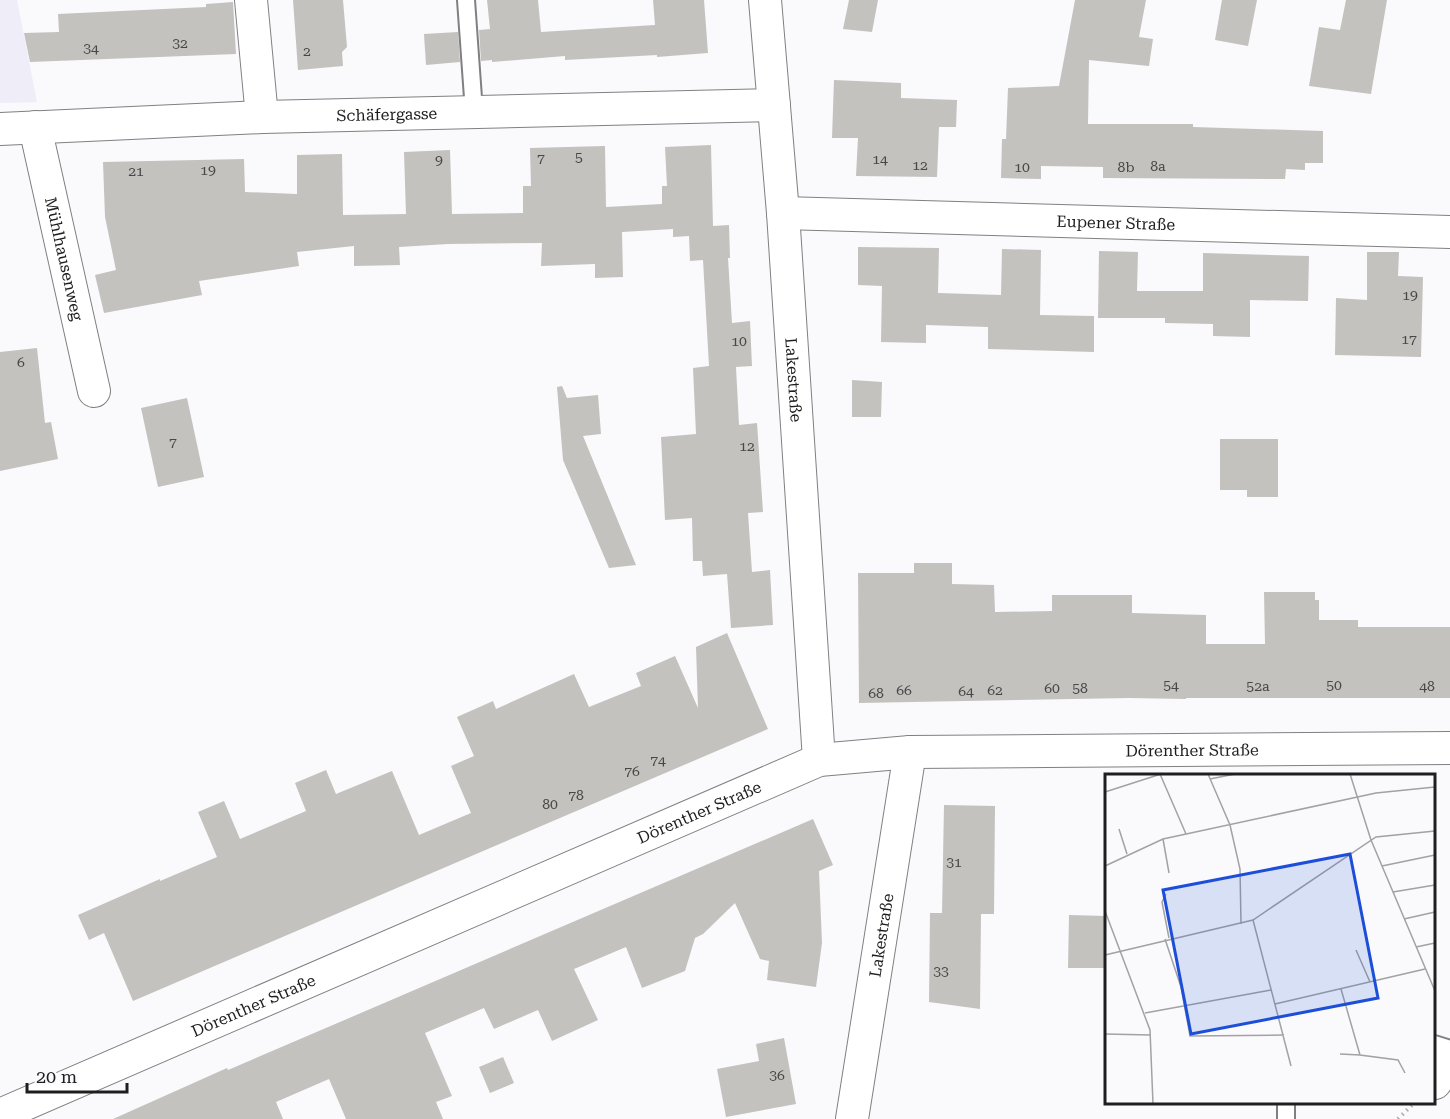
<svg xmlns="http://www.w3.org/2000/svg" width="1450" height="1119" font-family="'Roboto Serif',serif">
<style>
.built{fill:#efedf7}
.building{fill:#c4c2bf}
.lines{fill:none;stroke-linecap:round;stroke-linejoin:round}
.lane-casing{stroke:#807f82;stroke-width:20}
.street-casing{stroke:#807f82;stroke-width:34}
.path{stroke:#aeadb0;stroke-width:4;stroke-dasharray:1.5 4.5;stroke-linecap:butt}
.lane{stroke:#fff;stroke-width:16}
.street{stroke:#fff;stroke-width:32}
.labels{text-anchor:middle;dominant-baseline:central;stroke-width:4.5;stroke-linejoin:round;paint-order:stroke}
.number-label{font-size:14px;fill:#484747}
.street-label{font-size:16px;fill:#1e1e1f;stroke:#faf9fc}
.inset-road{fill:none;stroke:#a2a1a4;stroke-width:1.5}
.view{fill:#1d4ed8;fill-opacity:0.15;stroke:#1d4ed8;stroke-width:3}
.inset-edge{fill:none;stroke:#1e1e1f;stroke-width:3}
</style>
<rect width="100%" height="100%" fill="#faf9fc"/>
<!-- built -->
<path class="built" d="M0,0h17l20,102 -37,1z"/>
<!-- building -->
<g class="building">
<path d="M293,0h50l4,47 -5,5 1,14 -45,4z"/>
<path d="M487,0h51l3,32 114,-7 -2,-25h51l4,53 -51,4v-2l-92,5v-4l-73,6v-2l-11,1 -2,-31 11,-1z"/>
<path d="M849,0h29l-6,32 -29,-3z"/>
<path d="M1075,0h71l-7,37 14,2 -4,27 -60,-6 -1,64h105v3l130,4v32h-18v7l-19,-1 -1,10 -182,-1v-11l-62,-1v13l-40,-1 1,-39h4l2,-51 51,-2z"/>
<path d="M1222,0h35l-9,46 -33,-6z"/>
<path d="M1346,0h41l-16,94 -62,-8 10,-59 21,3z"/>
<path d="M233,2l3,52 -206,8 -6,-29 35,-1 -1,-18 148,-7v-3z"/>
<path d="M458,32l2,30 -34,3 -2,-31z"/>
<path d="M834,80l67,3v15l56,2 -1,27h-17l-2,50 -81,-1 2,-38h-26z"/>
<path d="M711,145l2,81 16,-1 1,33h-2l4,65 18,-2 2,45 -16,1 3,58 18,-2 6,89 -15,1 4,59 18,-2 3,55 -42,3 -4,-54 -24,2 -1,-15h-9l-1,-43 -27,2 -4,-83 35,-3 -3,-66 16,-2 -6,-106 -13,1 -1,-25 -16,1v-8l-51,3 1,45 -28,1v-14l-54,2 1,-23 -94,1 -49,3 1,18 -46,1v-20l-57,6 2,14 -100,15 3,14 -98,18 -9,-38 21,-5 -11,-53 -2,-55 141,-3 1,33 52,2v-39l45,-1 1,61 63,-1 -2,-62 46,-2 2,64 71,-1v-27h8l-1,-38 75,-2 1,61 56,-3v-18h5l-2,-39z"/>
<path d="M858,247l81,1 -1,45 63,2 1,-46 39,1 -1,65 54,1v36l-106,-3v-22l-62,-2v18l-45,-1 1,-56 -24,-1z"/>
<path d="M1099,251l39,1 -1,39h66v-38l106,3 -1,45 -58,-1v37l-37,-1v-12l-48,-1v-5h-67z"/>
<path d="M1367,252h32l-1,24 25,1 -2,80 -86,-2 1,-57 31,2z"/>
<path d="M37,348l8,75 6,-1 7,37 -58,12v-119z"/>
<path d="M852,380l30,2 -1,35h-29z"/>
<path d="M562,386l5,12 31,-3 3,39 -18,2 53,129 -27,3 -46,-108 -6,-73z"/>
<path d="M187,398l17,79 -46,10 -17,-79z"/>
<path d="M1220,439h58v58h-31v-7h-27z"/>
<path d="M914,563h38v21l42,1 1,27 57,-1v-16h80v18l74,2v29h59l-1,-52h51v8h4v20h39v7h92v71h-264v1l-57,-1 -270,5 -1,-130h56z"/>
<path d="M727,633l41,96 -635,272 -29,-68 -15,7 -11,-25 82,-36v2l57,-24 -19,-45 26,-11 16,38 66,-28 -11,-28 31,-13 10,24 56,-23 27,64 52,-22 -20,-47 23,-10 -17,-39 36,-16 3,8 78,-35 15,33 52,-21 -5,-13 39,-17 23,52 -2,-61z"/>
<path d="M944,805l51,1 -1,108h-13l-1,95 -51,-7 1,-89h12z"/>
<path d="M813,819l20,46 -14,6 3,72 -6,44 -49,-7 2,-19 -9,-2 -25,-56 -32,31 -8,4 -10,33 -43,17 -16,-41 -52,22 24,51 -46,21 -14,-31 -44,19 -10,-21 -59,25 27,63 -16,6 7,17h-97l-17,-40 -53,23 7,17h-170l114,-51 1,2z"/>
<path d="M1069,915l38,1v52h-39z"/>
<path d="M784,1038l12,66 -70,13 -9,-48 42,-8 -3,-17z"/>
<path d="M503,1057l11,26 -24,10 -11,-26z"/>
</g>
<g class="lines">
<defs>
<g id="lane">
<path d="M466,0l8,112"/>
<path d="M1434,1044l16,5"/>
<path d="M1286,1102v17"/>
</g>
<g id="street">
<path d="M251,0l11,117"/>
<path id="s1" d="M765,0l18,213 36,547"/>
<path id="s2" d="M35,127l59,264"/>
<path id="s3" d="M0,129l262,-12 512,-12"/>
<path id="s4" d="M783,213l667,19"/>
<path d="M1435,1083l15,-22"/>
<path id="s5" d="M0,1115l819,-355 91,-8 540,-4"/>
<path id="s6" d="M852,1119l58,-367"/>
</g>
</defs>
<!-- lane casing -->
<use href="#lane" class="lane-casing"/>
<!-- street casing -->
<use href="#street" class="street-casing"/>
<!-- path -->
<path class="path" d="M1398,1119l14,-14"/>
<!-- lane -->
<use href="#lane" class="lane"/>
<!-- street -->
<use href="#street" class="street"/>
</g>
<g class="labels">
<!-- number labels -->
<g class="number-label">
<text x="180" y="43">32</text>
<text x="91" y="48">34</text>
<text x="307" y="51">2</text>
<text x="579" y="157">5</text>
<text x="541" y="158">7</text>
<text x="880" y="159">14</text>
<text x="439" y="160">9</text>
<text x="920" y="165">12</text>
<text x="1158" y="166">8a</text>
<text x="1022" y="167">10</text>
<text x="1126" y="167">8b</text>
<text x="208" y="170">19</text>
<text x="136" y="171">21</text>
<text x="1410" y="295">19</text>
<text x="1409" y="339">17</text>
<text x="739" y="341">10</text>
<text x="21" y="362">6</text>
<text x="173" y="442">7</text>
<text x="747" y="446">12</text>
<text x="1171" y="685">54</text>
<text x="1334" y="685">50</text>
<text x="1258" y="686">52a</text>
<text x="1427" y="686">48</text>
<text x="1052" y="688">60</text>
<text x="1080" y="688">58</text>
<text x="904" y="690">66</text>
<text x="995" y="690">62</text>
<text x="966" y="691">64</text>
<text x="876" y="693">68</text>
<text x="658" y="760">74</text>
<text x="632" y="771">76</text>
<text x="576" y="795">78</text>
<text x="550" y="804">80</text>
<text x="954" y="862">31</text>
<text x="941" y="971">33</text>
<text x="777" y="1075">36</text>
</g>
<!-- street labels -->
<g class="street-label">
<text stroke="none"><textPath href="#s3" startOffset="387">Schäfergasse</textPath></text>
<text stroke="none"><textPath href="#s4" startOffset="333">Eupener Straße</textPath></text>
<text stroke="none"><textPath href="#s2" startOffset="135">Mühlhausenweg</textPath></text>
<text stroke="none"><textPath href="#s1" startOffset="381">Lakestraße</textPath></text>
<text stroke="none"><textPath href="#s5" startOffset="1266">Dörenther Straße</textPath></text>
<text stroke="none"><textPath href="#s5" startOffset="762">Dörenther Straße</textPath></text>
<text stroke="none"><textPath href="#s6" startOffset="186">Lakestraße</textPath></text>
<text stroke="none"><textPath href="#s5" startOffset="276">Dörenther Straße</textPath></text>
</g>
</g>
<!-- overview -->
<g transform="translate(1105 774)">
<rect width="330" height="330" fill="#faf9fc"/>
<path class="inset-road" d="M55,0l26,60M103,0l22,51 10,44 1,55M245,0l21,66 64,151M105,5l25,-5M0,18l56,-18M14,55l8,25M58,65l6,34M0,92l58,-27 213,-46 59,-6M277,92l53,-11M288,118l42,-7M61,120l-4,8 7,36M0,137l45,119 3,74M299,145l31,-7M148,146l38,146M60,165l16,48 9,49 94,-1M311,173l19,-4M251,176l14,32M0,181l148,-35 123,-83 59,-6M236,215l19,66 38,5 7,13M170,230l150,-35M40,239l126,-23M0,260l46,1M235,280l20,1"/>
<path class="view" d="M245,80l28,144 -187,36 -28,-144z"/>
<rect width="330" height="330" class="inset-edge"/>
</g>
<!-- scale -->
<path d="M27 1083v9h100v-9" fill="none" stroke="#1e1e1f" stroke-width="3"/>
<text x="36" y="1083" font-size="18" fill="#1e1e1f" stroke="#faf9fc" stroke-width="4.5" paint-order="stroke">20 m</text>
</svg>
